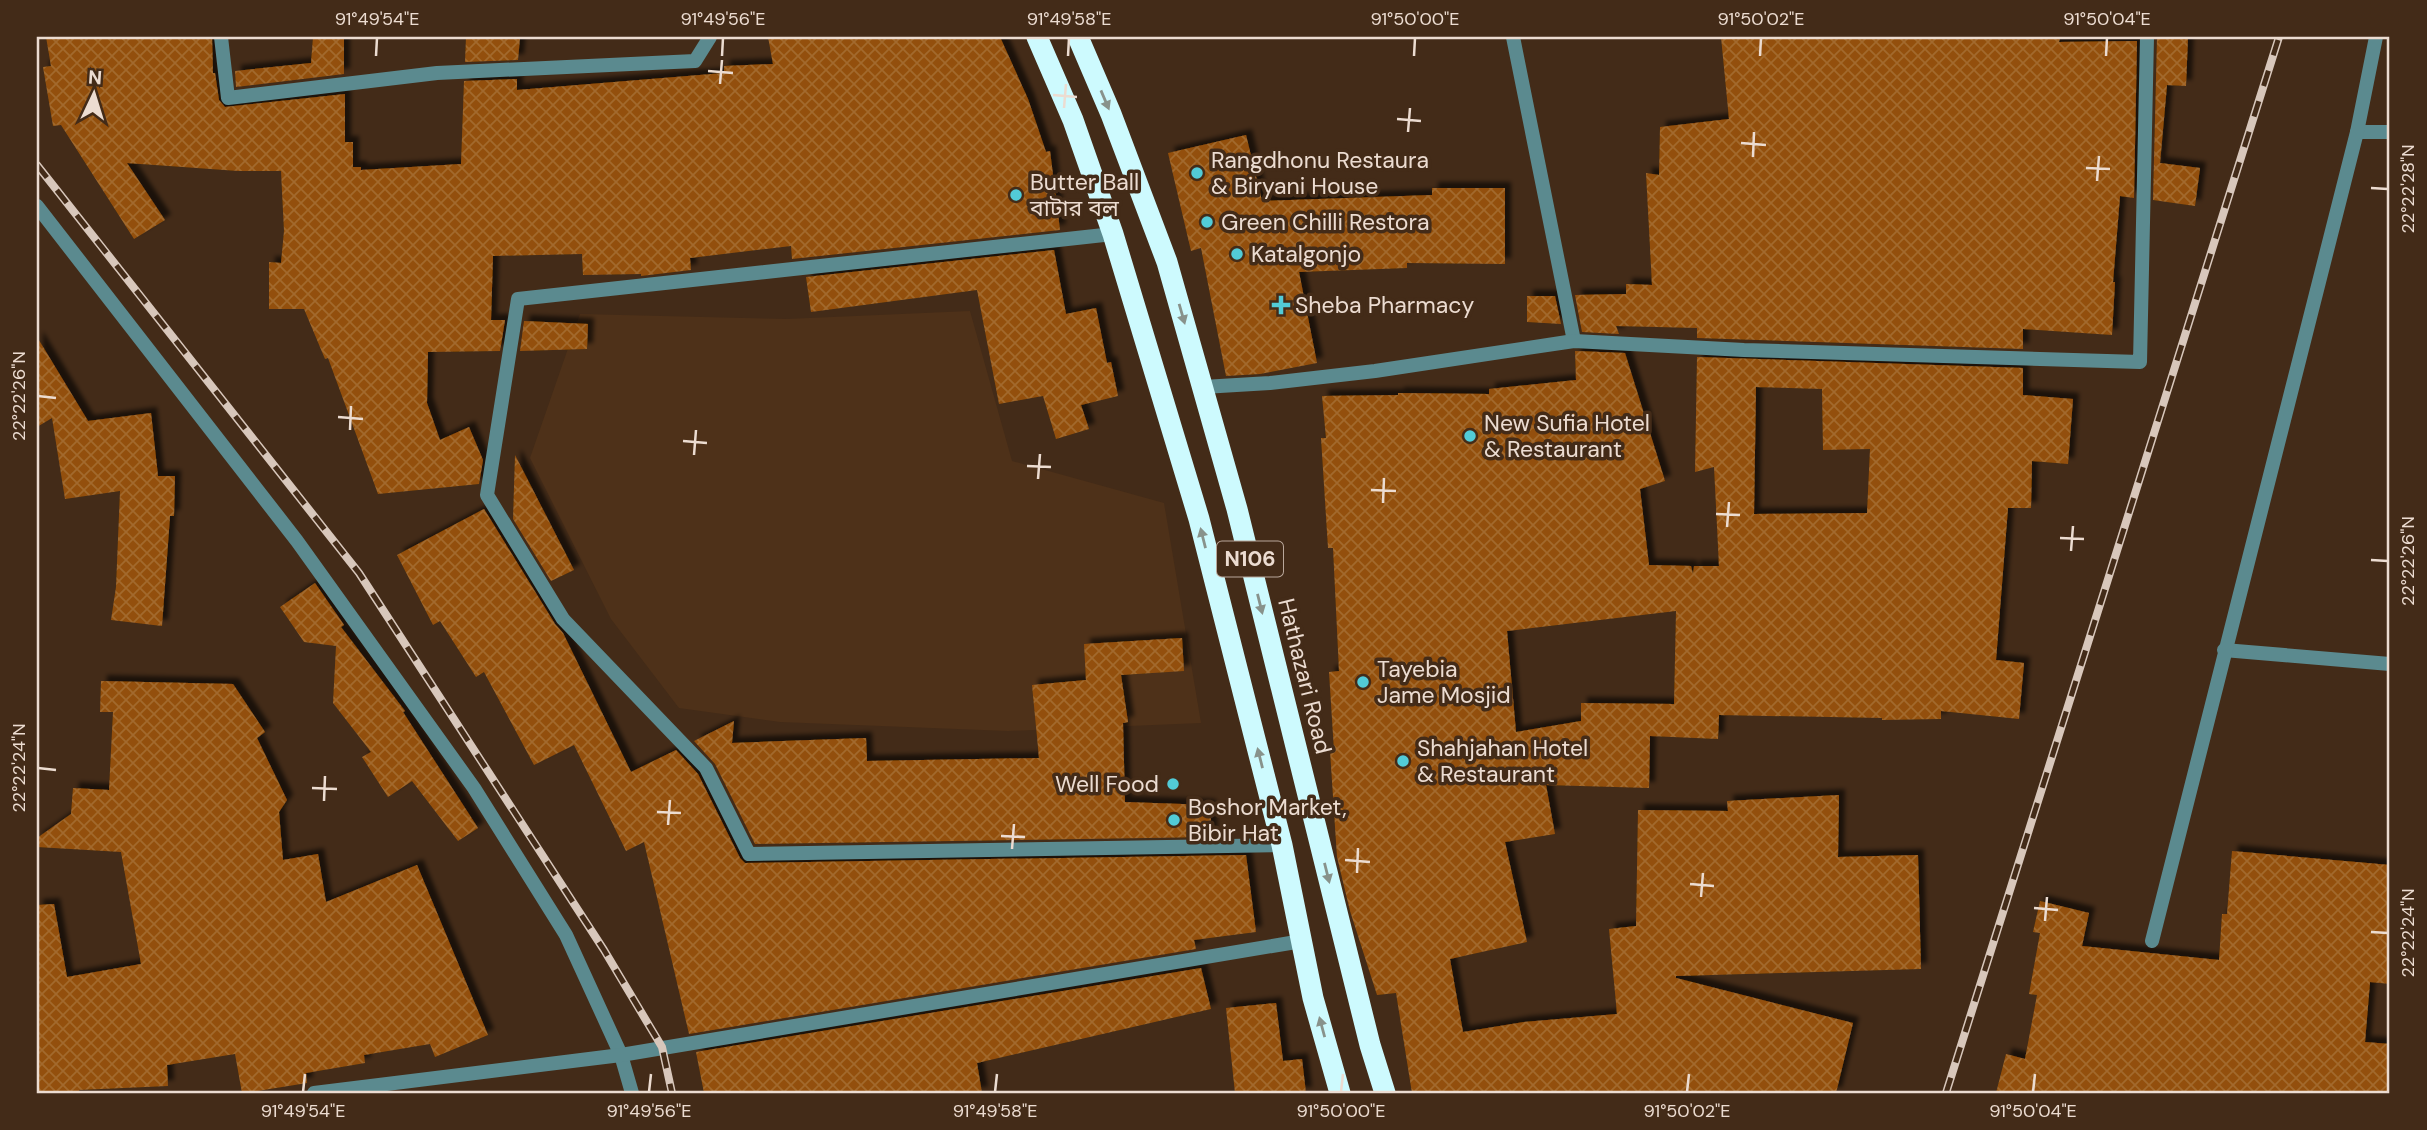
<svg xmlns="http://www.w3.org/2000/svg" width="2427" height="1130" font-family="'DM Sans','Noto Sans Bengali',sans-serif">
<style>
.built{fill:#4e3119}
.building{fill:url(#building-cross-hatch);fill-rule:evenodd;filter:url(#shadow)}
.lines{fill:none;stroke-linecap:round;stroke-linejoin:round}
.street{stroke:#5b8a8f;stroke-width:14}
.highway{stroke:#cdfafe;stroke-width:21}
.rail-casing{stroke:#d8c7bb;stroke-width:8}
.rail{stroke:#432b18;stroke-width:5;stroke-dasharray:16;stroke-linecap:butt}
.oneway{fill:#88928b}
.ticks{fill:none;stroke:#ecdcd1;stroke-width:2.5}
.poi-dot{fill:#52cbd7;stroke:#432b18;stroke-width:2.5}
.labels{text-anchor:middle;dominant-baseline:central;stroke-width:7;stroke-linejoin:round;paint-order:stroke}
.shield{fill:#432b18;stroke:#b9a79a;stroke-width:2}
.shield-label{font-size:21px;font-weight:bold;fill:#ecdcd1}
.poi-label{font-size:23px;fill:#ecdcd1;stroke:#432b18;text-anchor:start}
.street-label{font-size:23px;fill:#ecdcd1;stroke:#432b18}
.neatline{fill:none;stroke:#ecdcd1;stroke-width:2.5}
.ticks-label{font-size:18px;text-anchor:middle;fill:#ecdcd1}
</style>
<defs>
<pattern id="building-cross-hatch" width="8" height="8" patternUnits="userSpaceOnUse" patternTransform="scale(1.75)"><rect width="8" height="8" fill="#93500a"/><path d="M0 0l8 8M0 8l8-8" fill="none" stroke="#a2692d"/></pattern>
<filter id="shadow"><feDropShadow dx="6" dy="-6" stdDeviation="2" flood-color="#0009"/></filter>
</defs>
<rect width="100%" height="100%" fill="#432b18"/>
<!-- built -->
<path class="built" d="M970,311l42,150 152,42 37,220 -193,8 -228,-9 -101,-14 -68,-89 -81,-161 50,-144 207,5z"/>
<!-- building -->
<g class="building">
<path d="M46,37h166l1,36h2l4,27 6,7 120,-13v48h8v25h8v3l100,-6 3,-83 53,-2v11l207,-17v-7l49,-2 -5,-27h232l28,62 18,53 4,-1 10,79 -268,29 -1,-13 -101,12 1,12 -50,6v-2l-58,1 -1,-21 -89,2 -2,64h14l-5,31 -72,1 -1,51 13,37 29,-13 14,33 -4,24 -101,10 -50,-136 -3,1 -21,-50h-35v-47l12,1 3,-32 -3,-60h-43l-111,-8 38,57 -31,19 -73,-114 -8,1 -10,-59 8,-1z"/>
<path d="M313,37h31v37l-108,13 -1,-16 76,-8z"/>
<path d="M466,37h54l-2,23 -53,2z"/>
<path d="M1721,37h339l-1,5 78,-1 -3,157 -14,-2 -7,86h2l-3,53 -89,-6v20l-326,-11v-10l-81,-2 3,8 -37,-2 -7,-37 51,-1v-10l26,1 -6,-112 13,2 1,-48 69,-8z"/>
<path d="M2157,37h31l-2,49 -19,-1 -7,78 40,5 -5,38 -42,-6z"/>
<path d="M1246,135l16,66 170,-6v-7h73v76l-98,-1v5l-108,4 18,91 -57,11 -34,2 -25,-128 -10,3 -23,-98z"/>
<path d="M1054,250l12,64 30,-6 11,55 4,-1 7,34 -37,9 8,24 -33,10 -13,-43 -44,8 -22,-114 -166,22 -5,-35z"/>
<path d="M1527,296h28l6,28 -34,-2z"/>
<path d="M524,321l64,3 -1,25 -67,2z"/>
<path d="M37,337l51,84 63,-8 7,63h17l-1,40h-4l-8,110 -51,-6 5,-33 4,-96 -55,8 -13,-81 -15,9z"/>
<path d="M1575,351l50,2 40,128 -25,8 9,76 42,1 2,8 1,-8h25l-5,-99 -19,5 2,-115 326,11v27l50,4 -5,65 -36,-3 -1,47h-23l-12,152 28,3 -5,56 -78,-8v8l-59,1v-2l-163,-3 -1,24 -68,-3 -1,52 -103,-3 9,49 -50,8 22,100 -77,17 13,73 61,-10 93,-8 -8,-85 27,-3 2,-116 90,1 -1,-10 112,-6 -1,62 80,-2 3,114 -245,7v2l177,45 -17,70h-424l-16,-100 -19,2 -27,-84 -13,-54 -7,-106h4l-5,-79 10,-1 -6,-123h-5l-7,-110h5l-4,-42 76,-1v-2l91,1v-5l87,-9zM1756,387l66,2 1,61 47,-1 -3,64 -113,1zM1676,611l-2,93 -93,-1v18l-65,11 -9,-101z"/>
<path d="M515,455l59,115 -23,11 -38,-62z"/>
<path d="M484,509l71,115 8,9 68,139 45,-22 22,24 42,84 5,5 501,-8 10,77 -62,8 2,9 -507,85 -45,-192 -18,9 -52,-106 -40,20 -50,-93 -8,5 -36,-56 -7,4 -36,-70z"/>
<path d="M315,583l29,42 -3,2 64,84 -2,1 75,116 -20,13 -46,-60 -24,16 -26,-40 9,-5 -38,-49 3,-57 -32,-4 -24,-35z"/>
<path d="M1182,638l2,33 -63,4 7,47 -5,1 2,79 85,3 2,32 -457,7 -40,-80 -21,-23 40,-20 -2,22 134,-5 1,23 172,-3 -7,-73 54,-5 -2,-36z"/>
<path d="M101,681l132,3 32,48 -8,6 30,62 -8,12 4,48 35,-6 8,48 91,-37 71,170 -53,22 -5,-13 -66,11 1,8 -59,10 1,10 -62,10h-3l-7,-39 -68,11 1,21 -89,4 1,3h-43v-188l17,-1 13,73 74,-13 -20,-112 -84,-5v-9l34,-24 2,-26 36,2 4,-78h-13z"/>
<path d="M2232,851l158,14v119l-20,-2 -5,60 25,2v49h-394l10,-39 19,5 12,-64 -8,-1 11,-61 -7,-1 7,-31 49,12 -7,33 137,14 3,-46h5z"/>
<path d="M1201,968l10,41 -234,54 5,30h-278l-8,-41z"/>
<path d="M1276,1003l7,58 19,-2 4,34h-71l-9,-85z"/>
</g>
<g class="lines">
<!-- street -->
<g class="street">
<path d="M221,37l7,61 209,-25 258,-12 15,-24"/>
<path d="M1513,37l61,304"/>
<path d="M2357,132h33"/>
<path d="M37,206l260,335 177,247 92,147 55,120 11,38"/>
<path d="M1113,234l-595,65 -31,196 76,124 143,149 43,86 533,-9"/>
<path d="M1203,387l67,-4 105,-12 199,-30 170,9 396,12 7,-325"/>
<path d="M2224,650l166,14"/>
<path d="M2152,941l205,-809 19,-95"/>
<path d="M314,1093l307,-38 681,-114"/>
</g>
<!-- highway -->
<g class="highway">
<path d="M1037,37l36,83 40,114 86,285 83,326 31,153 27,95"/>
<path d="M1078,37l33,77 56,148 70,247 133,536 15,48"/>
</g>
<defs>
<g id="rail">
<path d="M37,165l322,408 245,377 58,97 10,46"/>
<path d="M1946,1093l333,-1056"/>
</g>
</defs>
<!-- rail casing -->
<use href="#rail" class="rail-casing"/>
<!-- rail -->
<use href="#rail" class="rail"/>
</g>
<!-- one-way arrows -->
<defs><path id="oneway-solid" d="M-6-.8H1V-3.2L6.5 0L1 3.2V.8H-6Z" transform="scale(1.75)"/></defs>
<g class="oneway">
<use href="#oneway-solid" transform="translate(1105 100) rotate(67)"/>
<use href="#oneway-solid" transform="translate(1182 314) rotate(74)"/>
<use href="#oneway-solid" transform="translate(1203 538) rotate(-104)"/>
<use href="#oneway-solid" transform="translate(1260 604) rotate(76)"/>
<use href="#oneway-solid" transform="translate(1260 758) rotate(-104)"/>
<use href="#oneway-solid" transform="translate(1327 873) rotate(76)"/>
<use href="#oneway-solid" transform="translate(1322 1027) rotate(-105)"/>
</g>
<!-- ticks -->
<path class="ticks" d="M376,56l1,-18M722,56l1,-18M1068,56l1,-18M1414,56l1,-18M1760,56l1,-18M2106,56l1,-18M708,71l25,2M720,84l2,-24M1053,95l24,2M1064,108l2,-24M1397,119l24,2M1408,132l2,-24M1741,143l25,2M1753,157l1,-25M2086,168l24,1M2097,181l2,-25M2371,188l17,1M38,396l18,2M338,417l25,2M350,430l1,-24M683,441l24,2M694,455l2,-25M1027,466l24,1M1038,479l2,-25M1371,490l25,1M1383,503l1,-25M1716,514l24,1M1727,527l2,-25M2060,538l24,1M2071,551l2,-25M2371,560l17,1M38,768l18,2M312,788l25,1M324,801l1,-25M657,812l24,1M668,825l2,-25M1001,836l24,1M1012,849l2,-25M1345,860l25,2M1357,873l1,-25M1690,884l24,2M1701,897l2,-24M2034,908l24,2M2045,921l2,-24M2371,932l17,1M303,1092l2,-18M649,1092l2,-18M995,1092l2,-18M1341,1092l2,-18M1687,1092l2,-18M2033,1092l2,-18"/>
<!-- markers -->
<g class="poi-dot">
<circle cx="1197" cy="173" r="7"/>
<circle cx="1016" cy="195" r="7"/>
<circle cx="1207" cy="222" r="7"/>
<circle cx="1237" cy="254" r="7"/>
<path d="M1277.5 294.5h7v7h7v7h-7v7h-7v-7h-7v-7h7z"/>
<circle cx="1470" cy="436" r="7"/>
<circle cx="1363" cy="682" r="7"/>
<circle cx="1403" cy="761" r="7"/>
<circle cx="1173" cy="784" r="7"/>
<circle cx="1174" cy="820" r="7"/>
</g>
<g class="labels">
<!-- shield labels -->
<rect class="shield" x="1217" y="541.5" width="66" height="35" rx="5"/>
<g class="shield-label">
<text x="1250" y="559">N106</text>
</g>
<!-- poi labels -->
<g class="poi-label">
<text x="1211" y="160">Rangdhonu Restaura<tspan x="1211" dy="26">&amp; Biryani House</tspan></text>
<text x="1030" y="182">Butter Ball<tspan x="1030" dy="26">বাটার বল</tspan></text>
<text x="1221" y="222">Green Chilli Restora</text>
<text x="1251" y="254">Katalgonjo</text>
<text x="1295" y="305">Sheba Pharmacy</text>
<text x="1484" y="423">New Sufia Hotel<tspan x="1484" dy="26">&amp; Restaurant</tspan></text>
<text x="1377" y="669">Tayebia<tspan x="1377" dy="26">Jame Mosjid</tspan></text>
<text x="1417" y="748">Shahjahan Hotel<tspan x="1417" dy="26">&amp; Restaurant</tspan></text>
<text x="1159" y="784" text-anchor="end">Well Food</text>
<text x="1188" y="807">Boshor Market,<tspan x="1188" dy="26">Bibir Hat</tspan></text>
</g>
<!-- street labels -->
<g class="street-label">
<text transform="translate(1305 676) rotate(76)">Hathazari Road</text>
</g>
</g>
<!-- border -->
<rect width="2427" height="1130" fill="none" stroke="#432b18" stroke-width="77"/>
<!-- north arrow -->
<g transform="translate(94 94) rotate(4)" stroke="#432b18" stroke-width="5" paint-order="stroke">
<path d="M0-5L12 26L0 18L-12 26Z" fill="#ecdcd1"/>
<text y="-10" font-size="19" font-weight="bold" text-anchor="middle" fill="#ecdcd1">N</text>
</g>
<rect x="38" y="38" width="2350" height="1054" class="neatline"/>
<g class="ticks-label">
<text x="377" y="25">91°49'54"E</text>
<text x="723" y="25">91°49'56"E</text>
<text x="1069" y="25">91°49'58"E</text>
<text x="1415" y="25">91°50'00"E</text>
<text x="1761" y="25">91°50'02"E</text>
<text x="2107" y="25">91°50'04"E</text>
<text transform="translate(2408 189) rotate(-90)" y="6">22°22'28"N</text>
<text transform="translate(19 396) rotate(-90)" y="6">22°22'26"N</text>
<text transform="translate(2408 561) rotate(-90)" y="6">22°22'26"N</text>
<text transform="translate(19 768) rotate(-90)" y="6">22°22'24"N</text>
<text transform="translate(2408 933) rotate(-90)" y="6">22°22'24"N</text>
<text x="303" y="1117">91°49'54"E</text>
<text x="649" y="1117">91°49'56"E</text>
<text x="995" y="1117">91°49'58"E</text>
<text x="1341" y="1117">91°50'00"E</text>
<text x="1687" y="1117">91°50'02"E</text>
<text x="2033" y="1117">91°50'04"E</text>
</g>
</svg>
